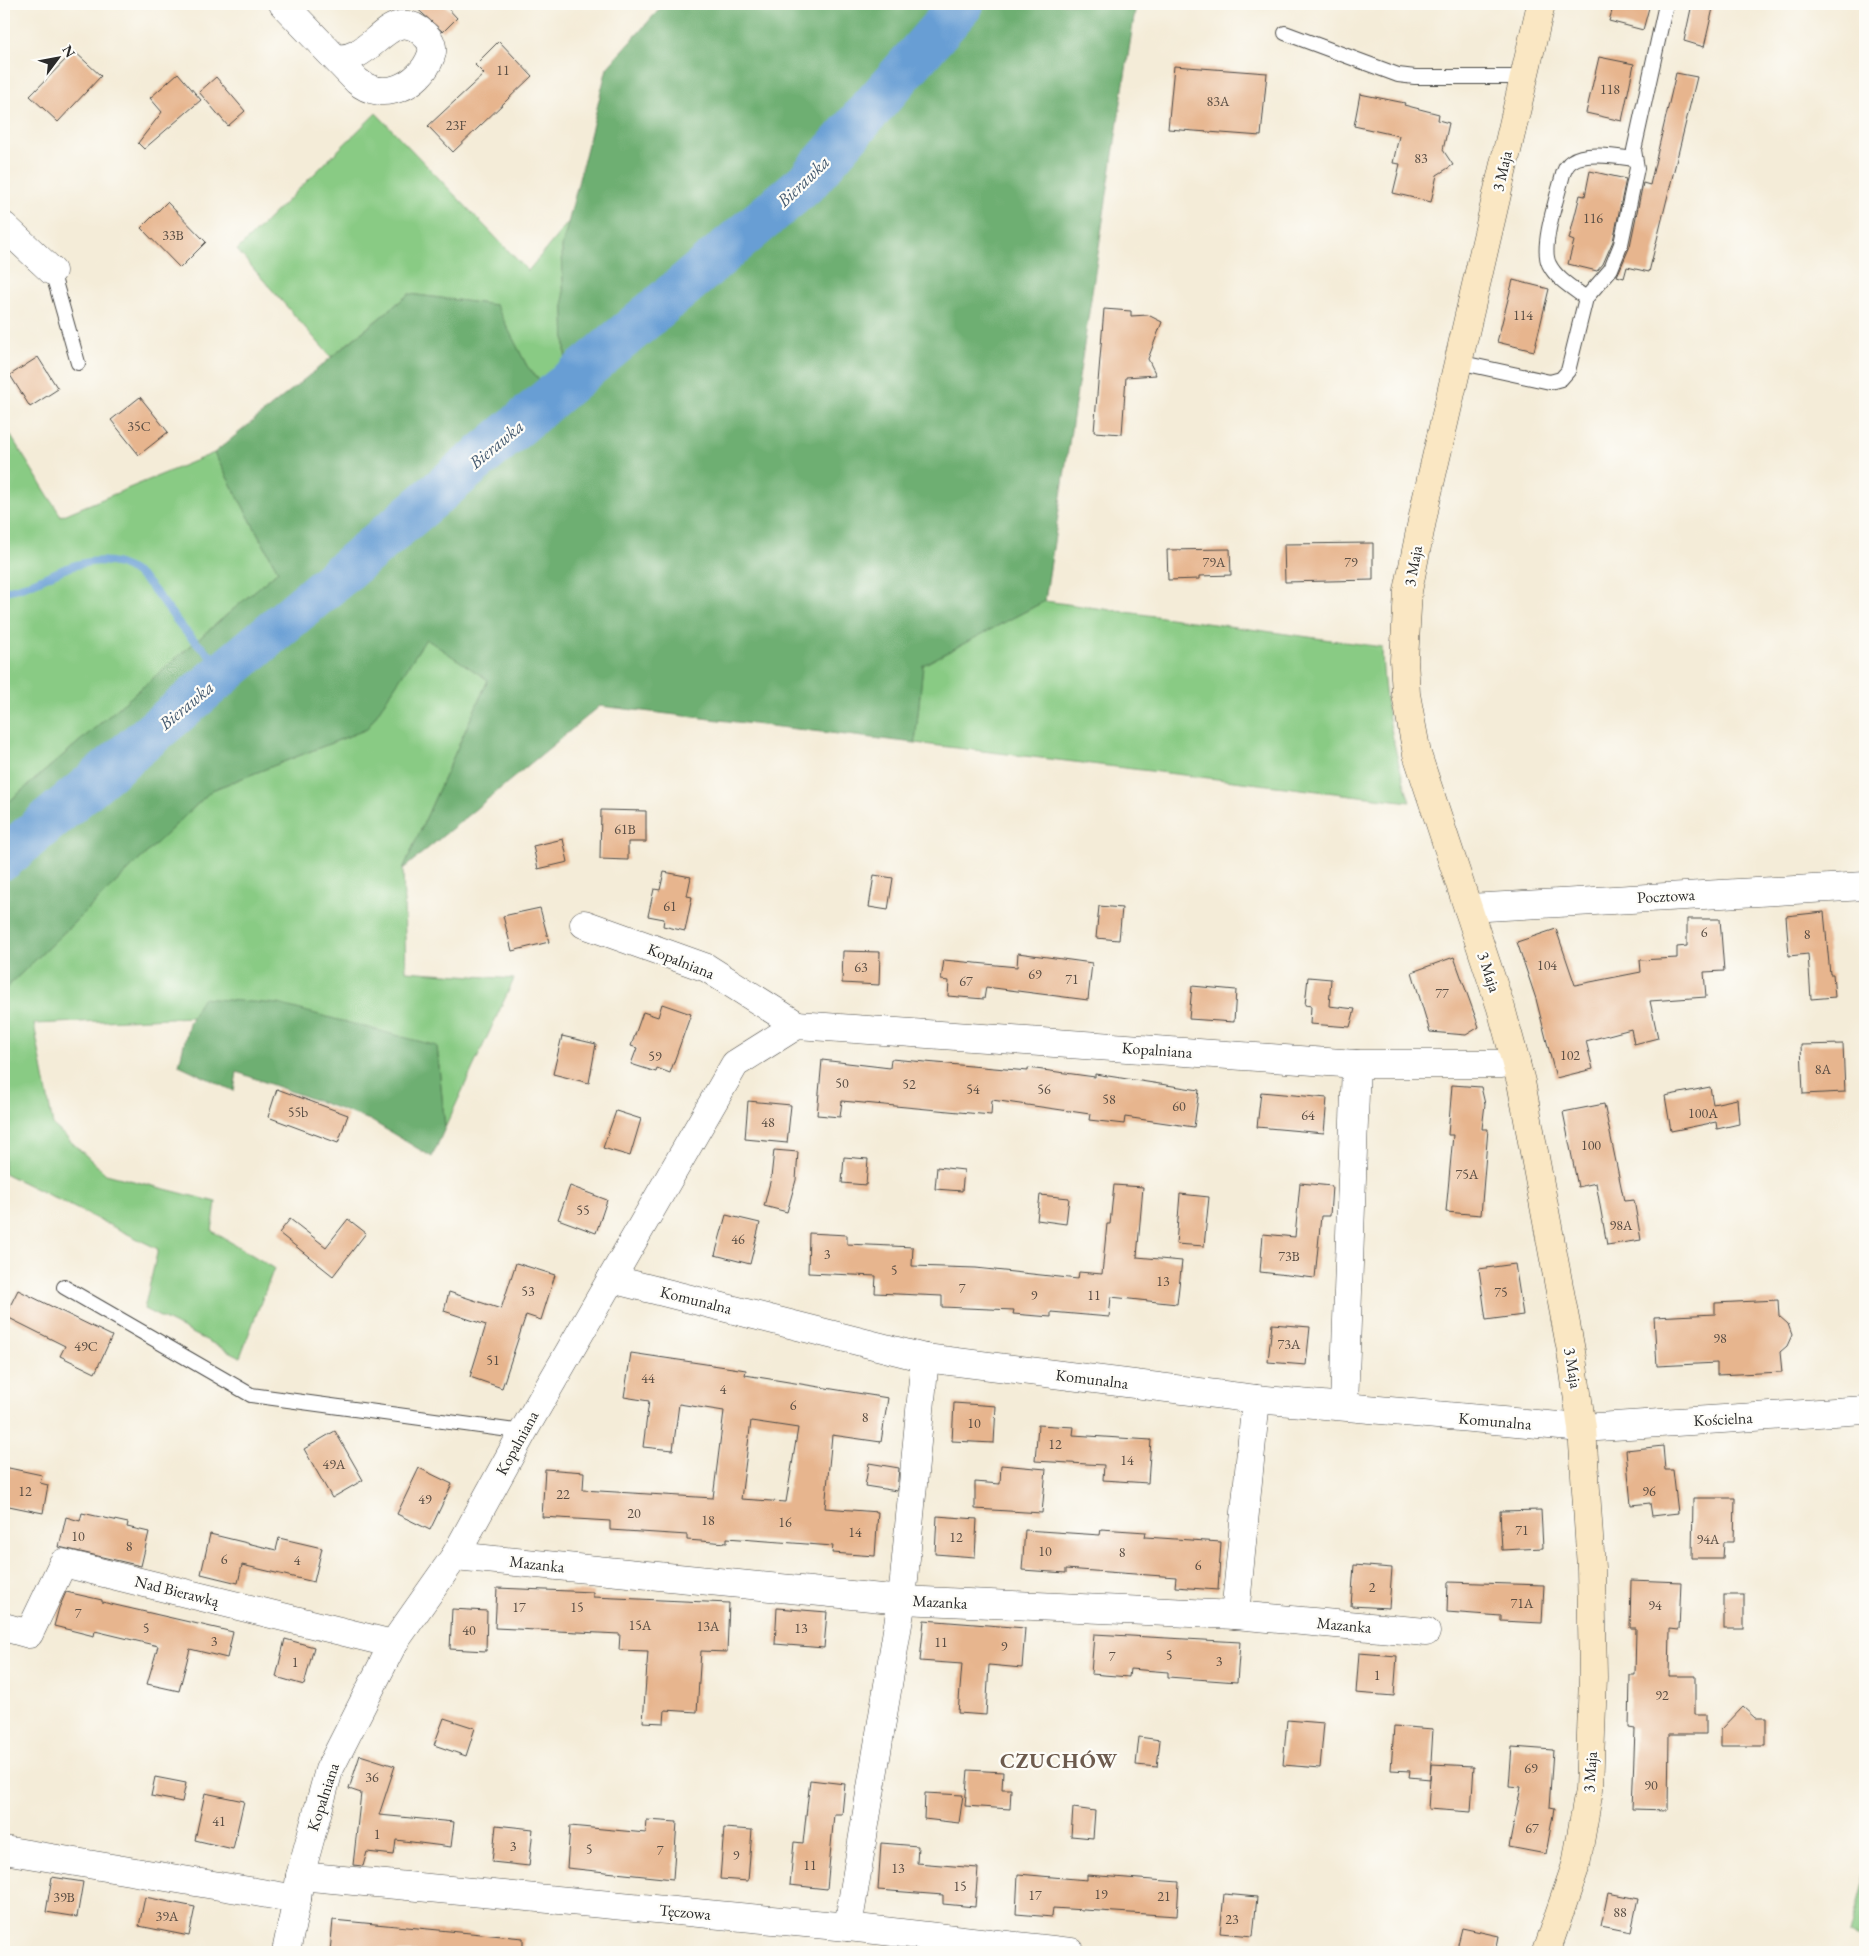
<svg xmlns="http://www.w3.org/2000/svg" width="1869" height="1956" font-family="'EB Garamond',serif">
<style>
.green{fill:#89cb84;stroke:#5a7b58}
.forest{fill:#6eaf72;stroke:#4c6d4e}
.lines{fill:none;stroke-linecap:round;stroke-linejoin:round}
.stream{stroke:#679ed4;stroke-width:8}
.river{stroke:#679ed4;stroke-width:44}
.building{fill:#e7b58e;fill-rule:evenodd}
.service-casing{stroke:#494845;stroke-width:16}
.minor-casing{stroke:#494845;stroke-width:29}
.secondary-casing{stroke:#494845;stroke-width:29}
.service{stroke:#fff;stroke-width:14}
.minor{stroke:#fff;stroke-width:28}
.secondary{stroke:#fae7c3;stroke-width:28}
.labels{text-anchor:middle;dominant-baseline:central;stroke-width:4.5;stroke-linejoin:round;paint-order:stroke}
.number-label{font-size:14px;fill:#5a4e44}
.street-label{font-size:16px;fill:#2b2b2b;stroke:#fdfcf7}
.water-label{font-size:18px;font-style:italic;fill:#43596f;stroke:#fdfcf7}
.district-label{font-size:21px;font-weight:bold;letter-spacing:1px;fill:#6d5b4e;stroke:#fdfcf7}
</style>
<rect width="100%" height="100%" fill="#fdfcf7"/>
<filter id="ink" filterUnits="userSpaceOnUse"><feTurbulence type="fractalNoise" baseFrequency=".02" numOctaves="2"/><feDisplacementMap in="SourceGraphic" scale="10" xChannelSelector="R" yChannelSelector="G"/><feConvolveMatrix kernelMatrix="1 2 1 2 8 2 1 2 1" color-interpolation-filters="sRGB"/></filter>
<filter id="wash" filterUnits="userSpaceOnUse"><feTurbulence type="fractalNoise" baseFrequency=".0096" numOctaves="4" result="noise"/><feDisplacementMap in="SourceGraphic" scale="20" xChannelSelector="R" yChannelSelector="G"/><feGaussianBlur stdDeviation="1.12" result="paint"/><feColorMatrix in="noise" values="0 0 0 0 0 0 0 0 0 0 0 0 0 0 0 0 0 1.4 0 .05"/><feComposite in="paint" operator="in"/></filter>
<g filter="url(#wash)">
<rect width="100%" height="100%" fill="#f4ecd8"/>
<!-- green -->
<g class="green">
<path d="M376,113l152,158 41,-50 -7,26 5,165 -40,-46 -32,-61 -86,-11 -78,63 -94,-107z"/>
<path d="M4,425l57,91 153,-63 64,118 -274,235z"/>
<path d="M1045,601l337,46c1,54 12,104 28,155l-495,-59 8,-78z"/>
<path d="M426,638l62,42 -85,189 3,102 108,8 -69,149 -8,-82 -235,-48 -9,19 -159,7 19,101 53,49 110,28 -4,29 62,37 -34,89 -96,-48 14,-60 -154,-76v-183l208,-200 155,-61z"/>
<path d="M1865,1872v67l-16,-6z"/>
</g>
<!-- forest -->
<g class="forest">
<path d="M664,4h472l-91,597 -122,64 -8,78 -315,-37 -197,163 85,-189 -62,-41 -59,90 -155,61 -208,200v-184l274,-235 -64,-118 195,-159 87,11 31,61 40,45 -5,-164 45,-179z"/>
<path d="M202,998l76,6 159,42 8,82 -13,29 -62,-37 -133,-48 -3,19 -55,-26 10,-42z"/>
</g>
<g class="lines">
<!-- stream -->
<path class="stream" d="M4,591c31,-4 55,-25 86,-29 53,-8 68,40 98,72 12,13 26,24 39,36"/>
<!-- river -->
<path class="river" d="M4,858l803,-676 155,-178"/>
</g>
<g id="blocks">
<!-- building -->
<g class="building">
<path d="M412,4h32l13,14 -14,14z"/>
<path d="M1614,4h36l-7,26 -34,-9z"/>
<path d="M1692,4h22l-10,43 -20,-6z"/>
<path d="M499,41l33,35 -79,76 -25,-26 56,-52 -9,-9z"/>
<path d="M74,51l27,25 -43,46 -28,-26z"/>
<path d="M1599,57l35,7 -12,57 -36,-8z"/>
<path d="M1174,66l93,7 -6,63 -93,-7z"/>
<path d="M178,73l23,27 -57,49 -6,-6 24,-31 -12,-14z"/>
<path d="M1676,73l21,4 -48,195 -22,-5 -3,11 -7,-2 13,-30 13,-63 7,2z"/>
<path d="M216,77l29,34 -17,15 -29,-34z"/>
<path d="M1360,94l45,9 -1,2 35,9 -1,6 11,3 -6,27 10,15 -16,10 -6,27 -38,-9 7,-29 -7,-1 6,-27 -45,-10z"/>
<path d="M1590,171l36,8 -13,62 -10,23 -6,7 -29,-7 6,-23 -5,-2 11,-44 5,1z"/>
<path d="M167,202l39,40 -26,26 -39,-40z"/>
<path d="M1513,280l36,9 -15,62 -37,-9z"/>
<path d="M1104,309l27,2v5l17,-1 14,7 -14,37 8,16 -30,2 -4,57 -28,-2z"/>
<path d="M38,357l20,32 -28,18 -20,-32z"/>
<path d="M140,397l28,35 -29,23 -28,-35z"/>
<path d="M1373,543v37l-88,2 -1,-38z"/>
<path d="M1230,549l1,26 -32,1v3l-31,1 -1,-30z"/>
<path d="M601,810l45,1v31h-18v18l-28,-1z"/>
<path d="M563,839l5,23 -30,7 -5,-23z"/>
<path d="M664,872l27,5 -4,19 5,1 -7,34 -22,-5 1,-7 -16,-3 6,-27 6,1z"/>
<path d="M874,875l19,3 -5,32 -19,-3z"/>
<path d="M1099,906l23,2 -3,32 -23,-2z"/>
<path d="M540,908l9,34 -37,9 -9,-35z"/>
<path d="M1824,912l6,62h3l2,23 -24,2 -3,-45 -19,2 -3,-40z"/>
<path d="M1687,919h33l4,52 -20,1 2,25 -56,4 8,37 -24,6 -3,-15 -45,12 7,28 -37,9 -20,-79 -19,-57 39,-13 19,56 66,-13 -1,-12 37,-2v-11l10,-1z"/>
<path d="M843,951l37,1 -1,33 -37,-2z"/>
<path d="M1018,953l74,10 -4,37 -102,-13 -2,12 -36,-3 1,-15 -8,-1 3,-20 73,7z"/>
<path d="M1454,957l25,70 -13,8 -36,-3 -18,-60z"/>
<path d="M1308,977l23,2 -2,27 26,3 -5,18 -40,-3 1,-18 -6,-1z"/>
<path d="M1192,986l44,4 -2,32 -45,-3z"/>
<path d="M662,1004l29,10 -21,59 -13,-5 -1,4 -25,-8 6,-16 -6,-2 12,-34 15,5z"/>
<path d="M562,1036l34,8 -7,39 -36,-9z"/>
<path d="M1843,1044l2,48 -42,2 -2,-49z"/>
<path d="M891,1059l137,12v-3l67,9v-3l104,16 -5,37 -69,-10 -1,7 -35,-4 1,-6 -98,-14 -1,15 -149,-14 -2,16 -23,-2 5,-55 68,8z"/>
<path d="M1452,1085l29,2 4,17 -3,25h6l-7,86 -35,-3 7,-77h-5z"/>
<path d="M1710,1087l3,17 24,-5 2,25 -22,5 -1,-7 -45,9 -6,-35z"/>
<path d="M277,1089l71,26 -10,28 -70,-26z"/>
<path d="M1261,1092l66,6 -3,35 -67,-6z"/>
<path d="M748,1101l43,4 -4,38 -42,-4z"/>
<path d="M1604,1104l20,97 10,-1 7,40 -34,5 -11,-62 -18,4 -15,-75z"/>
<path d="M616,1111l25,8 -11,37 -27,-8z"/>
<path d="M774,1150l24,2 -2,28 -9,32 -23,-6 7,-28z"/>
<path d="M844,1157l24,2 -2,26 -24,-2z"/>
<path d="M937,1167l27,3 -2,21 -27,-2z"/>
<path d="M1300,1183l32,3 -2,30h-9l-6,62 -55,-6 3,-38 32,3z"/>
<path d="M1114,1185l29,2 -6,70 45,4 -5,43 -66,-7 -2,20 -58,-5v5l-38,-3 1,-4 -72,-3v-11l-67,-3 1,-17 -68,-3 1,-40 38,2v9l66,3 -1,19 64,2 102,11 1,-7 23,2 5,-50h3z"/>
<path d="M570,1186l37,14 -11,33 -38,-14z"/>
<path d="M1180,1194l29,3 -5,49 -28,-2z"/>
<path d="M1040,1195l29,3 -3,26 -29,-4z"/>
<path d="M726,1215l34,8 -10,41 -35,-9z"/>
<path d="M290,1219l36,28 22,-28 18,14 -33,43 -54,-43z"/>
<path d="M516,1263l39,12 -14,45 -15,-5 -24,73 -32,-11 16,-52 -42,-14 5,-19 52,17z"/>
<path d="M1515,1264l8,51 -37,5 -7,-51z"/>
<path d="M18,1290l94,46 -17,37 -35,-17 5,-10 -60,-30z"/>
<path d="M1778,1300l1,16 9,8 4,11 -5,11 -7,6 2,20 -65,3v-12l-60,3 -3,-49 61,-3v-11z"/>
<path d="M1272,1324l38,3 -4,38 -38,-3z"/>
<path d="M631,1353l115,17 -1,5 143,23 -7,44 -49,-7 -7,73 53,4 -3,44 -43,-3 1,-7 -106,-8v5l-40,-3v-5l-77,-5v-9l-68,-4 3,-48 39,3 -1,18 130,8 11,-87 -45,-7 -6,46 -30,-3 6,-46 -25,-4zM751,1421l47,7 -12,74 -45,-3z"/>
<path d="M954,1403l42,3 -2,37 -42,-2z"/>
<path d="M1038,1425l36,2 -1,8 78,5 -3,43 -45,-3 1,-15 -69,-4z"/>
<path d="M335,1431l28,49 -31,18 -28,-49z"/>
<path d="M1663,1446l2,24h8l5,43 -26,3 -2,-13 -19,2 -5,-55z"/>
<path d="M869,1463l30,5 -2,23 -32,-5z"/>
<path d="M1001,1465l45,4 -4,44 -67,-4v-27l25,2z"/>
<path d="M4,1467l38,8 -2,8 8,2 -5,28 -39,-8z"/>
<path d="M419,1468l33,16 -22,46 -33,-16z"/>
<path d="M1693,1498h42l-1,44h-10l-1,16h-31z"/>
<path d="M1541,1510l2,38 -41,2 -2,-39z"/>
<path d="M82,1513l46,10 -1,4 22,5 -8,34 -82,-19 7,-30 14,4z"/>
<path d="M937,1516l40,3 -2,38 -40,-3z"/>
<path d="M1101,1529l45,3 -1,5 76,5 -3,48 -43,-3 1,-10 -110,-8v4l-44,-3 3,-40 75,5z"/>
<path d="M210,1534l66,16 3,-12 43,10 -8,34 -72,-17 -4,18 -37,-9z"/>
<path d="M1354,1565l38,3 -3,40 -38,-2z"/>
<path d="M1631,1580l50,2 -2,48 -9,-1 -1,47h26v38h11v20h-37l-1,76 -36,-1 3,-80 -6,-1 1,-53h5l1,-47h-6z"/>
<path d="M1448,1582l96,3 -2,38 -41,-2v-5l-54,-4z"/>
<path d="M497,1588l96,4v5l136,6 -2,49 -26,-1 -4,61 -32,-2 -1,13 -21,-1 5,-71 -29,-1 1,-16 -125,-6z"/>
<path d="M66,1592l36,8v2l131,30 -6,26 -37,-9 -11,42 -32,-7 11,-38 -63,-15 -1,5 -40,-10 5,-18z"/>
<rect x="1724" y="1595" width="20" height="34"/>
<path d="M777,1608l50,4 -3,36 -49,-4z"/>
<path d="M452,1609l35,2 -1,40 -36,-2z"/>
<path d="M924,1620l101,8 -3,40 -33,-3 -3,50 -28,-2 4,-49 -42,-3z"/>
<path d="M1094,1634l146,8 -3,40 -69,-5v-5l-38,-3 -1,8 -38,-3z"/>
<path d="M285,1639l29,8 -10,38 -28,-8z"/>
<path d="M1359,1653l38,3 -3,40 -38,-3z"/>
<path d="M1743,1707l12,11h11v28h-45v-16z"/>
<path d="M444,1718l31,10 -9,28 -32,-11z"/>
<path d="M1287,1720l37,3 -4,45 -37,-3z"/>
<path d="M1394,1726l39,3 -3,50 -21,-2 1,-6 -19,-1z"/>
<path d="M1139,1737l21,3 -3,27 -21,-2z"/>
<path d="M1512,1747l41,3 -4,58 5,1 -8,45 -37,-7 12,-60 -12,-1z"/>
<path d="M360,1755l35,11 -16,49 75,7 -3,25 -55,-7 -2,15 -27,-3 -4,14 -10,-1 8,-72 -12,-4z"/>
<path d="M1431,1764l43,2 -3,46 -43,-3z"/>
<path d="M968,1770l35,2 -1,17h9l-1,20 -45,-3z"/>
<path d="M155,1777l31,6 -4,19 -31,-6z"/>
<path d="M810,1780l35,4 -3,30h-8l-7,75 -37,-4 4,-43 9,1z"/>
<path d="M205,1793l39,8 -11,48 -38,-9z"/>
<path d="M925,1793l38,2 -4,28 -35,-4z"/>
<path d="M1073,1808l22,3 -2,27 -22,-2z"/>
<path d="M647,1820l30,2 -4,57 -106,-11 3,-42 76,7z"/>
<path d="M496,1825l37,4 -4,37 -37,-4z"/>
<path d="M724,1828l28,2 -4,51 -28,-2z"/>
<path d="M881,1843l37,3 -1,17 61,5 -3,39 -32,-3v-9l-65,-5z"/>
<path d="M1018,1874l69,6v-5l92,7 -2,34 -124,-8 -1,9 -36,-3z"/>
<path d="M52,1877l31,5 -6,35 -31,-5z"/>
<path d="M1608,1893l30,6 -7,33 -30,-6z"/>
<path d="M1224,1894l33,3 -4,39 -33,-3z"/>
<path d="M145,1897l50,10 -6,29 -50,-10z"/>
<path d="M333,1920l190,18v14h-193z"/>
<path d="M1462,1928l37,8 -3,16h-40z"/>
</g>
</g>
</g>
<g filter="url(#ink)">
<use href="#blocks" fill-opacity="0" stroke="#494845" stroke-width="1"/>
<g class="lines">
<defs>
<g id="service">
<path d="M1285,33l113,42 17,2h109"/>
<path d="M52,271l26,92"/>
<path d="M1586,298c-12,-9 -30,-19 -37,-34 -9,-18 9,-69 14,-90 2,-5 4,-10 9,-13 13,-10 47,-4 63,-2"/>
<path d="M1458,362l92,20 11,-3 7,-8 18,-73 25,-29 10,-25 16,-76 -3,-18 32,-146"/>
<path d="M64,1287l187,108 272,37"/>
</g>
<g id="minor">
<path d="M283,4l74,77c25,22 63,5 74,-25 3,-8 0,-16 -6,-21 -35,-35 -52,29 -90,23"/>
<path d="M4,226l48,45"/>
<path d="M1468,908l397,-22"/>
<path d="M584,924l123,44 90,57"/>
<path d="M611,1279l314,79 331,41 326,29 283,-18"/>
<path d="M1344,1406l12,-342"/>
<path d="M455,1556l447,44 333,15 191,17"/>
<path d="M1235,1615l21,-216"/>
<path d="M4,1627l25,7 34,-71 330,81"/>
<path d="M4,1850l293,49"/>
<path d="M300,1876l548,51 223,25"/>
<path d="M848,1927l54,-327 23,-242"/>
<path d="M286,1952l11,-53 3,-23 29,-106 64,-126 62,-88 68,-124 212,-368 62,-39 559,39h144l16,-2"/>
</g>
<path id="secondary" d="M1541,4l-115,497 -18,90 -4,69 2,34 11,60 84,254 20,74 50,269 11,77 9,140 2,109 -4,113 -13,75 -30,87"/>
</defs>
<!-- service casing -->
<use href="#service" class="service-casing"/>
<!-- minor casing -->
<use href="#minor" class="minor-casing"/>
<!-- secondary casing -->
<use href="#secondary" class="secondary-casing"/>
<!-- service -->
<use href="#service" class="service"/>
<!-- minor -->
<use href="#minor" class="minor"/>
<!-- secondary -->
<use href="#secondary" class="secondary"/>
</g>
</g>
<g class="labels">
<!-- number labels -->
<g class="number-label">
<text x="503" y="70">11</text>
<text x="1610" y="89">118</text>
<text x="1218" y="101">83A</text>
<text x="456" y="125">23F</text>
<text x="1421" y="158">83</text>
<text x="1593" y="218">116</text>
<text x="173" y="235">33B</text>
<text x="1523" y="315">114</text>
<text x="139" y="426">35C</text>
<text x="1214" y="562">79A</text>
<text x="1351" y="562">79</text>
<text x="625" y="829">61B</text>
<text x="670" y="906">61</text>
<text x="1704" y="932">6</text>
<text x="1807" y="934">8</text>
<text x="1547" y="965">104</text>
<text x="861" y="967">63</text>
<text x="1035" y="974">69</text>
<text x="1072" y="979">71</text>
<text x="966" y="981">67</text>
<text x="1442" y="993">77</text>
<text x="1570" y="1055">102</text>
<text x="655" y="1056">59</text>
<text x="1823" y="1069">8A</text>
<text x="842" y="1083">50</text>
<text x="909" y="1084">52</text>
<text x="973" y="1089">54</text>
<text x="1044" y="1089">56</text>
<text x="1109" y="1099">58</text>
<text x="1179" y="1106">60</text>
<text x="298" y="1112">55b</text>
<text x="1703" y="1113">100A</text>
<text x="1308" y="1115">64</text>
<text x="768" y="1122">48</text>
<text x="1591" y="1145">100</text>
<text x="1467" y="1174">75A</text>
<text x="583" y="1210">55</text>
<text x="1621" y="1225">98A</text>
<text x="738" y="1239">46</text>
<text x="827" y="1254">3</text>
<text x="1289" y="1256">73B</text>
<text x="894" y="1270">5</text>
<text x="1163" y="1281">13</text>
<text x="962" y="1288">7</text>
<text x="528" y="1291">53</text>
<text x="1501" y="1292">75</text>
<text x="1034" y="1295">9</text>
<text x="1094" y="1295">11</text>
<text x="1720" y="1338">98</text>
<text x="1289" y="1344">73A</text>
<text x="86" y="1346">49C</text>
<text x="493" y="1360">51</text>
<text x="648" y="1378">44</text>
<text x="723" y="1389">4</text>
<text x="793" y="1405">6</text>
<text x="865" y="1417">8</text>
<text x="974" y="1423">10</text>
<text x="1055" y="1444">12</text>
<text x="1127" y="1460">14</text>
<text x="334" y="1464">49A</text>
<text x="25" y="1491">12</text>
<text x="1649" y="1491">96</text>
<text x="563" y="1494">22</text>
<text x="425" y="1499">49</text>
<text x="634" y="1513">20</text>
<text x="708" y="1520">18</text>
<text x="785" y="1522">16</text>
<text x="1522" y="1530">71</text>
<text x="855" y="1532">14</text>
<text x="78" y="1536">10</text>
<text x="956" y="1537">12</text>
<text x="1708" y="1539">94A</text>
<text x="129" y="1546">8</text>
<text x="1045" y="1551">10</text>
<text x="1122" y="1552">8</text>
<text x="224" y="1559">6</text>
<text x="297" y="1560">4</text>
<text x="1198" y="1565">6</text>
<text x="1372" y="1587">2</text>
<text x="1522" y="1603">71A</text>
<text x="1655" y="1605">94</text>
<text x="519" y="1607">17</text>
<text x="577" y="1607">15</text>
<text x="78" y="1613">7</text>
<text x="640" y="1625">15A</text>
<text x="708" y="1626">13A</text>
<text x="146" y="1628">5</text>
<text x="801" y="1628">13</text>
<text x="469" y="1630">40</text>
<text x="214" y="1641">3</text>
<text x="941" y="1642">11</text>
<text x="1004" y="1646">9</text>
<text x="1169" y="1655">5</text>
<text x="1112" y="1656">7</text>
<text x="1219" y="1661">3</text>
<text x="295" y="1662">1</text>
<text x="1377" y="1675">1</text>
<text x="1662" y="1695">92</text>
<text x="1531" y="1768">69</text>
<text x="372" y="1777">36</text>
<text x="1651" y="1785">90</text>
<text x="219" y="1821">41</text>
<text x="1532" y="1828">67</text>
<text x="377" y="1834">1</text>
<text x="513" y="1846">3</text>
<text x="589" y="1849">5</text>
<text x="660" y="1850">7</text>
<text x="736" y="1855">9</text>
<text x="810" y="1865">11</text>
<text x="898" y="1868">13</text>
<text x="960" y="1886">15</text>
<text x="1101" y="1894">19</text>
<text x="1035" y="1895">17</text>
<text x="1164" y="1896">21</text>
<text x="64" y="1897">39B</text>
<text x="1620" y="1912">88</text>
<text x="167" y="1916">39A</text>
<text x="1232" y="1919">23</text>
</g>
<!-- street labels -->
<g class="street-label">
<text transform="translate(1502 171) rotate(-77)">3 Maja</text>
<text transform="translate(1413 566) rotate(-80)">3 Maja</text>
<text transform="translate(1666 896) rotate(-3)">Pocztowa</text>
<text transform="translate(681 961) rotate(22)">Kopalniana</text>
<text transform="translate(1489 972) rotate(72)">3 Maja</text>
<text transform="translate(1157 1050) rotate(4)">Kopalniana</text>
<text transform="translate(696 1300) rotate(14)">Komunalna</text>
<text transform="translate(1573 1368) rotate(81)">3 Maja</text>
<text transform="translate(1092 1379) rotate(7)">Komunalna</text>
<text transform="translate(1723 1419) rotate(-3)">Kościelna</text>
<text transform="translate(1495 1421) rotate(5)">Komunalna</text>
<text transform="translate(517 1443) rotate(-61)">Kopalniana</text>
<text transform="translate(537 1564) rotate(6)">Mazanka</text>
<text transform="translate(177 1591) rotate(14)">Nad Bierawką</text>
<text transform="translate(940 1602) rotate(3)">Mazanka</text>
<text transform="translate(1344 1625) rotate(5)">Mazanka</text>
<text transform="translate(1590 1772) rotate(-86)">3 Maja</text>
<text transform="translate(323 1797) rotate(-72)">Kopalniana</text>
<text transform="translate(685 1912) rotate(5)">Tęczowa</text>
</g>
<!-- water labels -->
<g class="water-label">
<text transform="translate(803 181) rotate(-44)">Bierawka</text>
<text transform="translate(496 444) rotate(-40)">Bierawka</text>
<text transform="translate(186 705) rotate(-40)">Bierawka</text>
</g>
<!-- district labels -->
<g class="district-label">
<text x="1059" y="1760">CZUCHÓW</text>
</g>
</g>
<!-- margin -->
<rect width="1869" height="1956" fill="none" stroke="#fdfcf7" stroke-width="20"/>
<!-- north arrow -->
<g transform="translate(58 58) rotate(58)" stroke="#fdfcf7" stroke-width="4" paint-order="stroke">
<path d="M0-4L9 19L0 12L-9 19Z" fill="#2b2b2b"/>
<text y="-8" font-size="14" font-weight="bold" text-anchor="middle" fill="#2b2b2b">N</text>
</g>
</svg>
